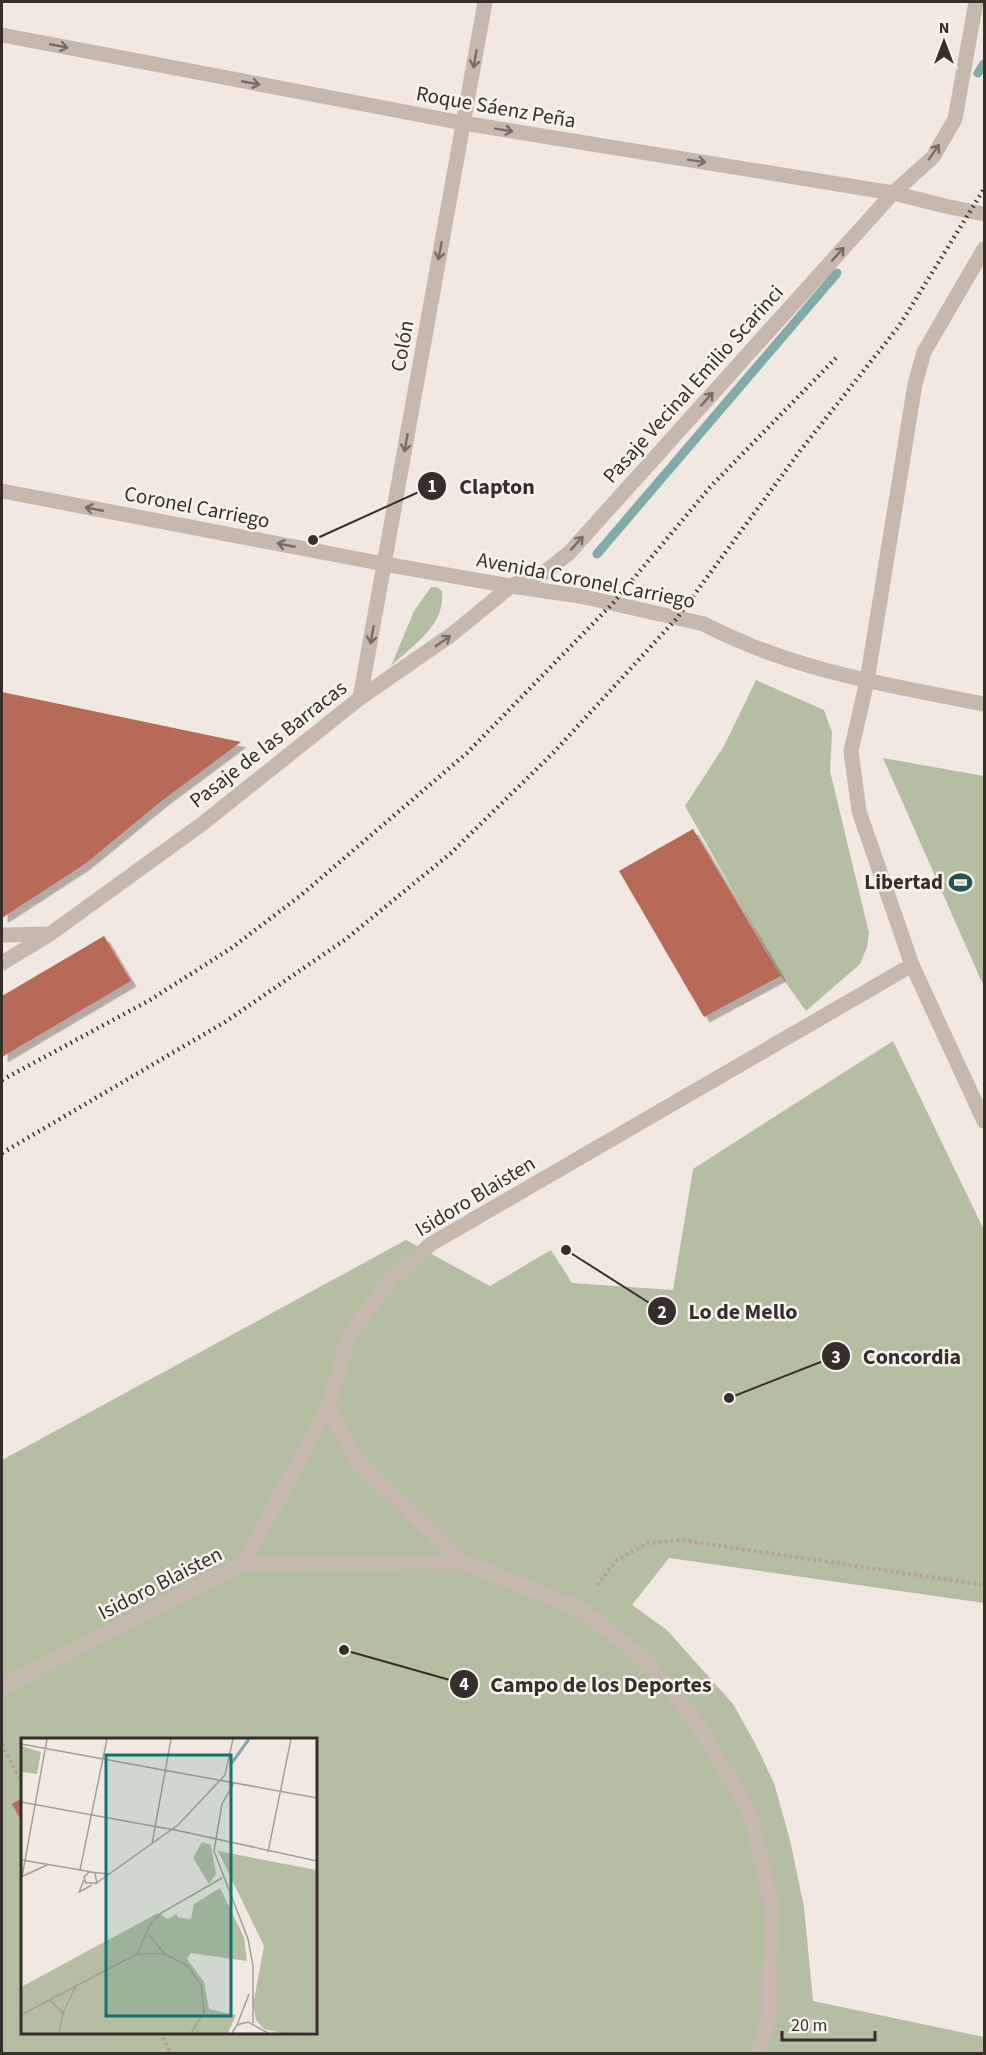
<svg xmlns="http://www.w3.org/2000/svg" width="986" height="2055" font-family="'Source Sans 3',sans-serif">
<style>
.green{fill:#b6bea2;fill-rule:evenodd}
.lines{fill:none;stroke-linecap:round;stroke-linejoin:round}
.stream{stroke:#83aaaa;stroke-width:9}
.building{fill:#b86a58;filter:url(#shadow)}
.path{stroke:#b3a398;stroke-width:4;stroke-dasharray:3 3;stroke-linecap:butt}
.minor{stroke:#c7b8ae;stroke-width:15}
.tertiary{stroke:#c7b8ae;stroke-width:15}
.rail{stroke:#372e2b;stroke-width:4.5;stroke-dasharray:1.5 4.5;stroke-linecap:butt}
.oneway{stroke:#786c66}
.labels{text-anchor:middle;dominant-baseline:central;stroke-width:5;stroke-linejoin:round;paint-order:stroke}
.street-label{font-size:21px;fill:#372e2b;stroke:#f8f3ed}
.poi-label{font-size:21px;font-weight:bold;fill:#372e2b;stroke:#f8f3ed;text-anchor:end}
.inset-river{fill:none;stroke:#83aaaa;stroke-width:3}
.inset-road{fill:none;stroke:#a79e98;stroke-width:1.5}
.view{fill:#0f766e;fill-opacity:0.15;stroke:#0f766e;stroke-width:3}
.inset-edge{fill:none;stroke:#372e2b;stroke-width:3}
.leader{fill:none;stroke:#372e2b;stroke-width:2}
.callout-dot{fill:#372e2b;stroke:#f8f3ed;stroke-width:2}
.mark-label{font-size:18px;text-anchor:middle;font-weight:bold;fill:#fff}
.callout-label{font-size:22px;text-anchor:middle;font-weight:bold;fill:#372e2b;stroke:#f8f3ed;stroke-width:5;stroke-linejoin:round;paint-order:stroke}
</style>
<defs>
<filter id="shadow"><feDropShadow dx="5.5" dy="5.5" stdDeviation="0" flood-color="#0004"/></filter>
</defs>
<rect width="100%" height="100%" fill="#f1e8e1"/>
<!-- green -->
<g class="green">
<path d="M431,587h6l5,4c4,34 -29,54 -51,75l23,-55z"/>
<path d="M756,680l68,30 8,22 -2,39 39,162 -2,14 -7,17 -54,47 -25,-35 -96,-170 39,-60z"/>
<path d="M883,758l101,18v211z"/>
<path d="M893,1041l91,189v373l-315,-45 -37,47 35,25 66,74 22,39 19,40 16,57 14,67 9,94 171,36v16l-982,1v-594l404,-220 84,46 61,-36 21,33 101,7 20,-121zM22,1740h293v292h-293z"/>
</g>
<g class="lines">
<!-- stream -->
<g class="stream">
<path d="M978,73l6,-9"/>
<path d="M597,554l240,-281"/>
</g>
</g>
<!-- building -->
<g class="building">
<path d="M2,692l239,50 -78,58 -78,64 -83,54z"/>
<path d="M693,829l88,147 -77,41 -85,-146z"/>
<path d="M104,936l27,45 -129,76v-61z"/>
<path d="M22,1798v24l-10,-18z"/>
</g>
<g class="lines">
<!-- path -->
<g class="path">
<path d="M597,1585l20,-25 31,-17 33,-3 303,45"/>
<path d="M2,1744l20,40"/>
<path d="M160,2032l11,22"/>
</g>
<!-- minor -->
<g class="minor">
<path d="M2,35l461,88 430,70 52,13 39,8"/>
<path d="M2,491l382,73"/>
<path d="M580,596l124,28"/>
<path d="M867,681l48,-297 9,-32 60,-103"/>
<path d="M360,698l125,-696"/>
<path d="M2,935l45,-1"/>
<path d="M2,963l48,-29 152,-110 158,-126 91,-63 60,-49 34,-14 24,-19 324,-360 40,-36 22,-38 21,-117"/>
<path d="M463,1562l119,48 62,49 52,62 54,92 21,90 -2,116 -12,35"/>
<path d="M244,1563l219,-1 -107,-101 -28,-54"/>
<path d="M2,1687l242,-124 84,-156 21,-71 41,-56 41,-36 481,-279"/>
</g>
<!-- tertiary -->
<g class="tertiary">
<path d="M384,564l127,22 69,10"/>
<path d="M704,624c87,46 184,61 280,80"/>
<path d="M867,681l-16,70 8,60 53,154 72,156"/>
</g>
<!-- rail -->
<g class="rail">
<path d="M2,1080l148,-80 80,-51 70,-53 167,-143 146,-150 98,-117 125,-128"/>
<path d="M2,1153l223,-131 121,-83 105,-86 103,-101 123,-134 123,-167 99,-125 85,-137"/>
</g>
</g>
<!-- one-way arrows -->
<defs><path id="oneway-shaft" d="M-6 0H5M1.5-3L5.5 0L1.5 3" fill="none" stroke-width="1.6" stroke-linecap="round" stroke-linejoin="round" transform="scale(1.5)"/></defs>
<g class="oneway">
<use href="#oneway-shaft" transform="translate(59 46) rotate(11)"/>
<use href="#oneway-shaft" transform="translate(475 59) rotate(100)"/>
<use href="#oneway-shaft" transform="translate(251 83) rotate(11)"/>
<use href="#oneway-shaft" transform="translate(504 130) rotate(9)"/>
<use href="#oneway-shaft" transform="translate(934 152) rotate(-55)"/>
<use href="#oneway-shaft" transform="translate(697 161) rotate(9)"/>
<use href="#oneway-shaft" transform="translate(440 251) rotate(100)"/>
<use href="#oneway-shaft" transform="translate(838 254) rotate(-48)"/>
<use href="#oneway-shaft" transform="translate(707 399) rotate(-48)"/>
<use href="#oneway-shaft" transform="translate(406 443) rotate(100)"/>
<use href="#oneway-shaft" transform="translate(94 509) rotate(-169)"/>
<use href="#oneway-shaft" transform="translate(577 543) rotate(-48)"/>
<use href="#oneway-shaft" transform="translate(286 545) rotate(-169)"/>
<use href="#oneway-shaft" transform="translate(372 635) rotate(100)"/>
<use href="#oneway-shaft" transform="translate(443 641) rotate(-35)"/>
</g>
<!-- icons -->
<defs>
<symbol id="stadium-bare" viewBox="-9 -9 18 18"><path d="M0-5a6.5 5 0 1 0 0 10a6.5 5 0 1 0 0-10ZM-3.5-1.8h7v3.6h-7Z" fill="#265354" stroke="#f8f3ed" stroke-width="2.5" paint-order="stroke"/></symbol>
</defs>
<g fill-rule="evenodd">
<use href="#stadium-bare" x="944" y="866" width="33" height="33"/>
</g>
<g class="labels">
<!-- street labels -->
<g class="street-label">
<text transform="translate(496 107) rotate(10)">Roque Sáenz Peña</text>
<text transform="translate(402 346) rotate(-80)">Colón</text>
<text transform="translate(693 384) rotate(-48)">Pasaje Vecinal Emilio Scarinci</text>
<text transform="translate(197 507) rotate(11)">Coronel Carriego</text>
<text transform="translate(586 580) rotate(11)">Avenida Coronel Carriego</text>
<text transform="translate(268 744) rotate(-38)">Pasaje de las Barracas</text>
<text transform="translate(475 1196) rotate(-31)">Isidoro Blaisten</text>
<text transform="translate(160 1583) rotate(-27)">Isidoro Blaisten</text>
</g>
<!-- poi labels -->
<g class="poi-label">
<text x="943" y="882">Libertad</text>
</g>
</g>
<!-- overview -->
<g transform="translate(21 1738)">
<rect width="296" height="296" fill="#f1e8e1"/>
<path d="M0,8l20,6 -4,22 -16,-2zM181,104l9,3 5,29 -7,10 -16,-26zM197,113l98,19v162l-35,1 -17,-4 -8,-9 -3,-15 11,-59zM199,150l24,49 3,24 -56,-8 -4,6 17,23 5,27 27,6 -8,18h-207v-46l137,-74 10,6 8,-5 3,4 12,1 3,-15z" fill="#b6bea2"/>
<path class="inset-river" d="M210,26l18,-25"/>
<path class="inset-road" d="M0,6l296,54M213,45l-12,21 -8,47 34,88 5,27v57M0,64l159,29 137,30M131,106l19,-105M247,114l23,-113M1,122l70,12M59,132l27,-131M74,135l2,10h-11l-2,-6 5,-5 21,2M0,139l26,-12M1,139l25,-138M63,142l-5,12 13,-7M74,146l83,-59 47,-50 8,-36M116,216h28l-17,-20M144,216l23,12 13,19 3,27 -13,21M29,262l13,13 -4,20M42,275l13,-27M0,277l116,-61 13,-29 11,-12 61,-35M216,287l12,-31M211,295l5,-8 11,-3 20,11"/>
<path class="view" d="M85,17h125v261h-125z"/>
<rect width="296" height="296" class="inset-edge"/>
</g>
<!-- callouts -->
<path class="leader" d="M313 540L432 486M566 1250L662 1311M729 1398L836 1356M344 1650L464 1684"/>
<g class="callout-dot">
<circle cx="313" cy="540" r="6"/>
<circle cx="566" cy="1250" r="6"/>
<circle cx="729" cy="1398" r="6"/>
<circle cx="344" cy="1650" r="6"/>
<circle cx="432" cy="486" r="15"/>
<circle cx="662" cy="1311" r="15"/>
<circle cx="836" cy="1356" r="15"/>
<circle cx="464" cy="1684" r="15"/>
</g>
<g class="mark-label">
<text x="432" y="492">1</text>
<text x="662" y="1318">2</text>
<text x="836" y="1363">3</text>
<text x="464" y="1690">4</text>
</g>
<g class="callout-label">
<text x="497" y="494">Clapton</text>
<text x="743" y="1319">Lo de Mello</text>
<text x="912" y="1364">Concordia</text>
<text x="601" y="1692">Campo de los Deportes</text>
</g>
<!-- border -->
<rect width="986" height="2055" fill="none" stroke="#372e2b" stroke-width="6"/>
<!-- north arrow -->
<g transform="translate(944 42)" stroke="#f8f3ed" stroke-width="4.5" paint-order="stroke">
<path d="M0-4.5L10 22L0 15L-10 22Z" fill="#372e2b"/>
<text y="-9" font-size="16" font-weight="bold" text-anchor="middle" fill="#372e2b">N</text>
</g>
<!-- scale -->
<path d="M782 2031v9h93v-9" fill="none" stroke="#372e2b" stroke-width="3"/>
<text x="791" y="2031" font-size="18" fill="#372e2b" stroke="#f8f3ed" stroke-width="4.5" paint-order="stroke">20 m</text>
</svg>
